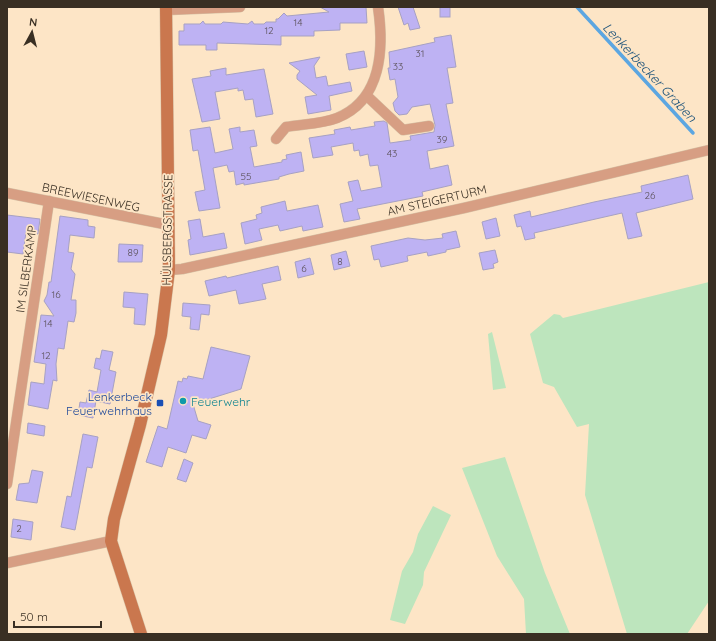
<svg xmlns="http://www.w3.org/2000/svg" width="716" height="641" font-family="Quicksand,sans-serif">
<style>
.green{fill:#bde5bd}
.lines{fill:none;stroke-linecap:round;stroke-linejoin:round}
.stream{stroke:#5ca6e1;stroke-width:3.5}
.building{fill:#beb2f3;stroke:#a7a1c3}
.street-casing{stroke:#d6c1a5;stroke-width:11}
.secondary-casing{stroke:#d6c1a5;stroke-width:13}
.street{stroke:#d79e83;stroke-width:10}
.secondary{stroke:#ca774e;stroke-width:12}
.culture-dot{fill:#0f9aa8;stroke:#fde5c6;stroke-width:1.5}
.transit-dot{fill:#1a4fb4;stroke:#fde5c6;stroke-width:1.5}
.labels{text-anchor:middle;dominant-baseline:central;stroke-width:3.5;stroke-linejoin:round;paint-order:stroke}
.number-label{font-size:10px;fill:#5a5057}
.street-label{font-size:12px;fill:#392f23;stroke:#fde5c6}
.transit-label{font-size:12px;fill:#164399;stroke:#fde5c6;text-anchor:end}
.culture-label{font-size:12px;fill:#0d838f;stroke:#fde5c6;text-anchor:start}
.water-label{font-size:13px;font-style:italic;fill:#1c527a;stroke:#fde5c6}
</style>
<rect width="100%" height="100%" fill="#fde5c6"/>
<!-- green -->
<g class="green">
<path d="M709,282v319l-22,33h-60l-42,-139 4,-71 -12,3 -23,-40 -11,-4 -13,-49 24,-20 6,1 3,3z"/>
<path d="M492,332l14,56 -13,2 -5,-56z"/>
<path d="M505,457l40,116 25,61h-44l-2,-35 -27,-43 -35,-88z"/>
<path d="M433,506l18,9 -27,57 -1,13 -18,39 -15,-4 12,-49 11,-19 5,-18z"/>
</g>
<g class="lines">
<!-- stream -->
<path class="stream" d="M577,7l116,126"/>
</g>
<!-- building -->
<g class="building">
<path d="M320,7h46l1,16h-27v7l-26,1v5h-33v9l-64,-2v7h-11v-5h-27v-14h5v-7h16l3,-3 2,3h16l2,-2 25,2 4,-3 2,3h10l2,-2h10v-3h2l6,-6 3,3 42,-4z"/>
<path d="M398,7h15l7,21 -10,2 -2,-7 -4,2z"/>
<rect x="440" y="7" width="10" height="10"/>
<path d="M451,35l5,32 -9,1 6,35 -7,1 8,42 -27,5 3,18 18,-4 4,20 -30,7 1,4 -66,13 3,10 -16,3 -4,-18 13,-3 -5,-19 10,-2 3,11 21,-4 -4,-22 -8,1 -2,-12 -8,2 -1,-6 -5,1 -1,-8 -22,4 2,8 -20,3 -4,-20 26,-4 -1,-4 16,-3 1,3 24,-4 -1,-4 10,-1 3,2 3,20 21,-3 -1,-4 24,-4 1,-7 -5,-21 -18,3 -5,7 -8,1 -4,-4 -2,-8 5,-6 -3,-18 -5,1 -2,-12h2l-1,-16 46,-10 -1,-4z"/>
<path d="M364,51l3,16 -18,3 -3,-16z"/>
<path d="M320,57l-6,9 2,12 10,-2 2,10 22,-4 2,9 -23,5 2,14 -23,4 -3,-17 12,-2 -20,-16v-4l3,-4 -11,-8z"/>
<path d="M226,68v7l38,-6 9,45 -17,3 -3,-18 -8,1 -2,-10 -5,1v-3l-23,4 5,27 -18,3 -10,-43 19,-3 -1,-5z"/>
<path d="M210,127l5,26 18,-4 -4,-20 11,-2v5l14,-2 3,16 -7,1 4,20 28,-5v-2l5,-1 -1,-4 15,-3 3,19 -15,3 -10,3v2l-35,6v-2l-8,2 -2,-14 -5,1 -2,-7 -14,3 7,40 -21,3 -4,-19 10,-2 -7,-40 -5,1 -3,-21z"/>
<path d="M688,175l5,24 -57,14 6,23 -14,3 -6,-26 -88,20 1,5 -10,2 -4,-14 -4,1 -3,-12 16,-4 1,6 63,-15 48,-10 -1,-6z"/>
<path d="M285,201l2,10 31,-6 5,22 -20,4 -1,-5 -22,5 -2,-6 -19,4 3,11 -17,4 -4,-21 16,-4 -1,-4 6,-2 -1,-6z"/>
<path d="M7,215l33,4 -2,15 -12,-2 -3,22 -16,-2z"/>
<path d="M60,216l28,4v6l7,1 -1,11 -24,-3 -2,17 6,1 -3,16 4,5 -4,26h5v13l-2,9 -6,-1 -4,28 -6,-1 -2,16 1,17 -4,-1 -5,29 -20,-4 3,-23 13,2 2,-20 -12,-2 7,-47 13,1 -10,-15 3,-6 2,-13h2z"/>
<path d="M496,218l4,18 -14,3 -4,-17z"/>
<path d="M200,219l3,18 21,-4 3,15 -37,7 -2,-15 3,-1 -3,-18z"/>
<path d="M456,231l4,16 -14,3v2l-18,4 -1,-4 -20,4 1,5 -27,6 -2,-8 -5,1 -3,-14 37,-8 17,2 18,-2 -1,-4z"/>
<path d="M119,244l24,1 -1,17h-24z"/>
<path d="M495,250l3,12 -5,2 1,4 -11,2 -4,-17z"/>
<path d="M346,251l4,15 -16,4 -3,-15z"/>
<path d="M310,258l4,16 -16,4 -3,-16z"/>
<path d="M278,266l3,14 -19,4 4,15 -27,5 -3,-14 -27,6 -4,-15 21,-5 1,2z"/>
<path d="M124,292l24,2 -3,31 -11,-1 1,-16 -12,-1z"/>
<path d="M183,303l27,2 -1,10 -8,-1 -2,16 -9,-1 1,-12 -9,-1z"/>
<path d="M211,347l39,9 -9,33 -48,15 5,17 13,4 -5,14 -14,-4 -6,18 -18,-6 -6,20 -16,-5 12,-36 9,3 11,-48 4,1 1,-4 4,1 1,-3 15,3z"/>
<path d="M102,350l11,2 -4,18 7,2 -6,32 -14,-3 -3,17 -15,-3 2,-13 6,1 3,-13 8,2 4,-22 -7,-2 2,-10 4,1z"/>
<path d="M28,423l17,3 -1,10 -17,-3z"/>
<path d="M83,434l15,3 -6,31 -5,-1 -12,63 -14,-3 6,-31 4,1z"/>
<path d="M184,459l9,4 -7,19 -9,-3z"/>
<path d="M32,470l11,2 -6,31 -21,-3 3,-16 10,-1z"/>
<path d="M13,519l20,3 -2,18 -20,-3z"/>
</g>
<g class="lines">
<defs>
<g id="street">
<path d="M166,10l74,-3"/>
<path d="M367,96l36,34 26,-4"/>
<path d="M276,139l10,-12c16,-3 36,-3 51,-9 45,-18 47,-70 41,-111"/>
<path d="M7,193l162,32"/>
<path d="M169,270l13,-1 282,-61 245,-58"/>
<path d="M7,484l42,-283"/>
<path d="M7,563l104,-22"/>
</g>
<path id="secondary" d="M141,634l-30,-93 3,-22 26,-94 21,-90 8,-65 -3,-263"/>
</defs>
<!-- street casing -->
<use href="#street" class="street-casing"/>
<!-- secondary casing -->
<use href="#secondary" class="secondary-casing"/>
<!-- street -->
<use href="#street" class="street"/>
<!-- secondary -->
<use href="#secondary" class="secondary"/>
</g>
<!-- markers -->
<circle class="culture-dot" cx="183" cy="401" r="4"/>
<rect class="transit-dot" x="156" y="399" width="8" height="8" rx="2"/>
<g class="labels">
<!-- number labels -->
<g class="number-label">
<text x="298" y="22">14</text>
<text x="269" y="30">12</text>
<text x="420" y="53">31</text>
<text x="398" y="66">33</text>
<text x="442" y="139">39</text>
<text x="392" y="153">43</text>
<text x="246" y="176">55</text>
<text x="650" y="195">26</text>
<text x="133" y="252">89</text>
<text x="340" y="261">8</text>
<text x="304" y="268">6</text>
<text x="56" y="294">16</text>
<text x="48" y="323">14</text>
<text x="46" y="355">12</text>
<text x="19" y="528">2</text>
</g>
<!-- street labels -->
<g class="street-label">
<text transform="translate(91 197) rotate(12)">BREEWIESENWEG</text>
<text transform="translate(437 200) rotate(-13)">AM STEIGERTURM</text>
<text transform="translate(167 230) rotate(-89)">HÜLSBERGSTRASSE</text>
<text transform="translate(26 269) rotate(-82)">IM SILBERKAMP</text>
</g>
<!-- transit labels -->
<g class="transit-label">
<text x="152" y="396">Lenkerbeck<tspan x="152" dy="14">Feuerwehrhaus</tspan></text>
</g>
<!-- culture labels -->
<g class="culture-label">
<text x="191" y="401">Feuerwehr</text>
</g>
<!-- water labels -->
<g class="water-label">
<text transform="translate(650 72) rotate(47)">Lenkerbecker Graben</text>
</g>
</g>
<!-- border -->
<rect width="716" height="641" fill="none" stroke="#392f23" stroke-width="16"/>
<!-- north arrow -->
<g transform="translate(32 32) rotate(7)" stroke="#fde5c6" stroke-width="3" paint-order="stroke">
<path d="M0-3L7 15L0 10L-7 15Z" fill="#392f23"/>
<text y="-6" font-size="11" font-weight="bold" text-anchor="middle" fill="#392f23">N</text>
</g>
<!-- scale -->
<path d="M14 621v6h87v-6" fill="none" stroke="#392f23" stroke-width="2"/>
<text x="20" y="621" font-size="12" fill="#392f23" stroke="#fde5c6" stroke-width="3" paint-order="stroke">50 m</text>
</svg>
